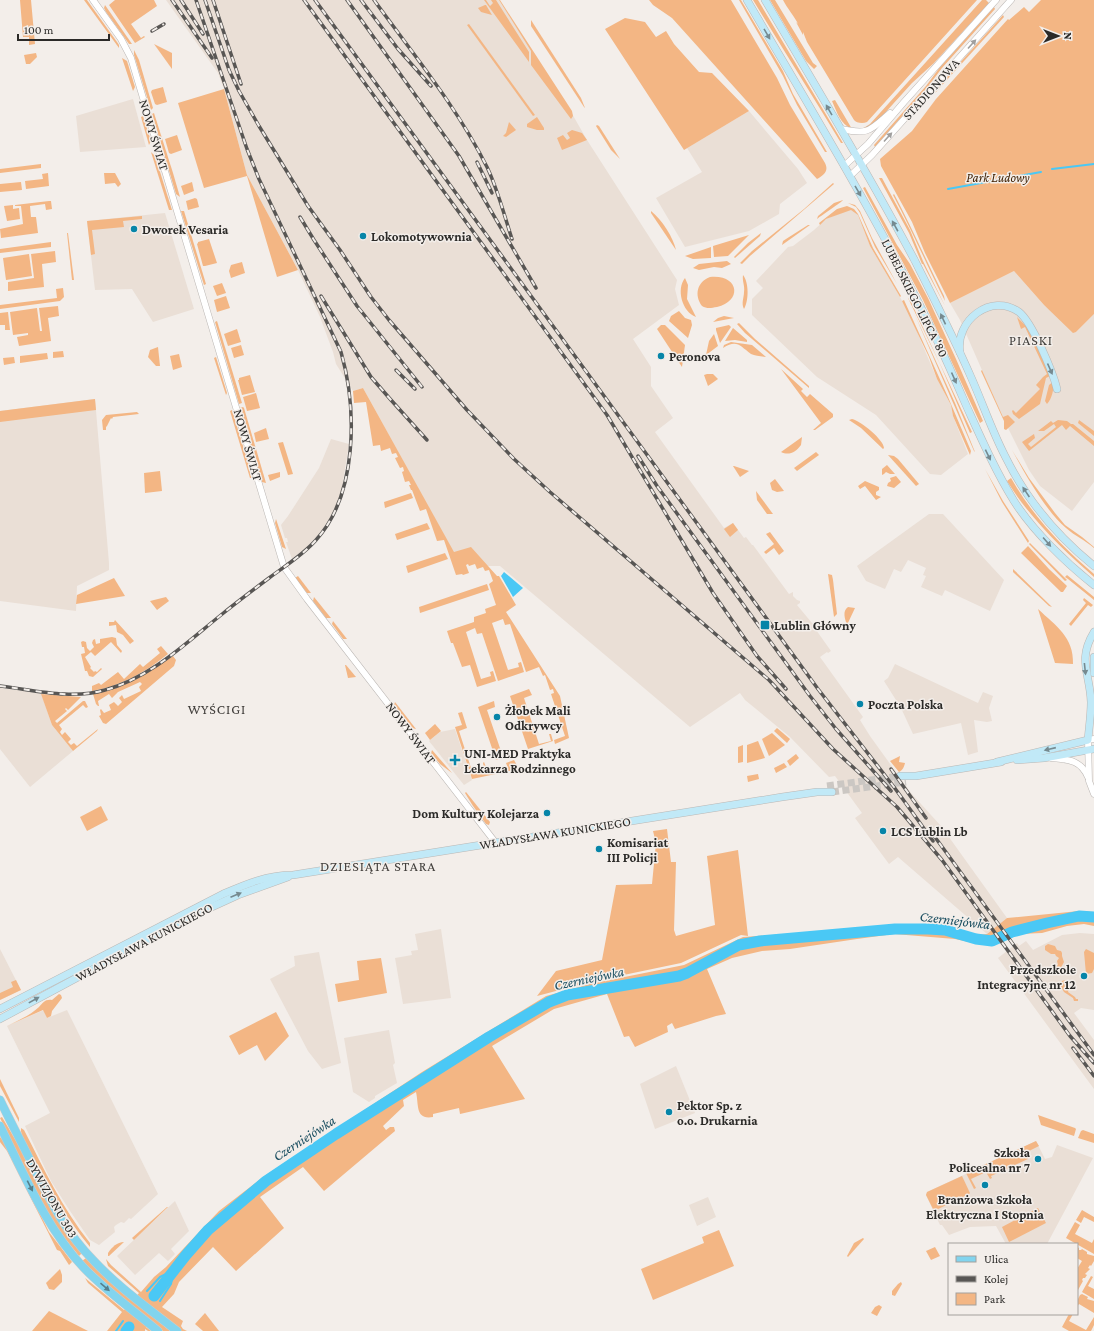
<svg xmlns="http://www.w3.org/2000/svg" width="1094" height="1331" font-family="'Crimson Pro',serif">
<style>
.built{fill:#eadfd6}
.green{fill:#f3b684}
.water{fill:#4ac8f5}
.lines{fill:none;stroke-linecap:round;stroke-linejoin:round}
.stream{stroke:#4ac8f5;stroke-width:2}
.river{stroke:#4ac8f5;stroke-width:11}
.secondary-tunnel{stroke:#cbc7c3;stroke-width:7;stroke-dasharray:7 3.5;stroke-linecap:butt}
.tertiary-casing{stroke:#bbb7b4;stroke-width:7}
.secondary-casing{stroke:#bbb7b4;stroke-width:8}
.primary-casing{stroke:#cccccb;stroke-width:9}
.tertiary{stroke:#fff;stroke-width:6}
.secondary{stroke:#c1e9f7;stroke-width:7}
.primary{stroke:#82d4ee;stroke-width:8}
.rail-casing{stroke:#585654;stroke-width:3.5}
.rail{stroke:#f3eeea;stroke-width:2;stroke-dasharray:6;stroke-linecap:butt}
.oneway{fill:#768a90}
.oneway2{fill:#a09f9e}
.oneway3{fill:#567f8b}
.poi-dot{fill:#0685a8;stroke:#f3eeea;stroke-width:1.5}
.labels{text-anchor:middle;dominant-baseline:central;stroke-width:3;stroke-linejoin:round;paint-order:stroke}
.street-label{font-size:13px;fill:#2b2a28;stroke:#f3eeea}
.park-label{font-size:13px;font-style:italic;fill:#412204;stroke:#f3eeea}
.poi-label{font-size:13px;font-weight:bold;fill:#2b2a28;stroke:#f3eeea;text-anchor:start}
.neighbourhood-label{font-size:14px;letter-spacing:1px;fill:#43403d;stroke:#f3eeea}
.water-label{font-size:14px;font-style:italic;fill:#194d5f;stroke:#f3eeea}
</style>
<rect width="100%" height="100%" fill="#f3eeea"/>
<!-- built -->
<g class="built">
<path d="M166,0h333l72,112 16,28 90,140 -2,9 4,16 -46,34 18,28v19l22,32 -18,14 69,96 9,-5 11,15 2,-1 6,8h1l36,49 4,-2v4l4,4 3,1v2l-3,2 15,18h3l-1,4 17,24 -3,2 -1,-1 -7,5 43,60 -3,3 10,16 41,57 30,33 66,92 -20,16 -89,-77 -9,7 -34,-46 7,-5 -27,-37 -6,1 -39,-40 -45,-37 -5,-7 -50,34 -190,-161h-12l-34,-13 -91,-165 -10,3 -17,-27 -3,-12 -13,-35 -22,-47 -51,-95 -23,-86 -6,-16z"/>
<path d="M133,99l13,48 -66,5 -4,-36z"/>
<path d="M749,111l49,58 9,14 -27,21 -1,10 -30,17 -64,16 -29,-49 46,-26 -15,-24z"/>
<path d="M851,209l7,6 12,31 30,51 12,23 25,59 14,26 2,11 15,38 -27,21 -11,-1 -54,-59 -59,-38 -65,-62v-16l11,-11 -7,-7 32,-34 5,-1 21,-16 12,-11z"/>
<path d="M165,213l29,96 -41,13 -21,-33 -37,1 -8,-69z"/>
<path d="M1014,271l30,34 32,27 18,-18v168l-22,29 -32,-25 -11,-16 -26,-52 -43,-98 -10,-17z"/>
<path d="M95,399l14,164v7l-32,16 -1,25 -76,-10v-190z"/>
<path d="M331,439l18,5 -7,44 -5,16 -7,14 -10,15 -13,14 -15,12 -6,-17h2l-1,-4h-2l-4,-13 7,-9 31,-48z"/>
<path d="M929,514h14l61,66 -14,31 -45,-21 -3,6 -21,-9 5,-11 -3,-1 3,-7 -18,-8 -7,12 -7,-3 -9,20 -19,-8 -9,-15z"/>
<path d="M895,664l83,39 5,-11 10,4 -4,12 3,13 -5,1 -13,-2 4,32 -10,3 -7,-32 -48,11 -12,-26 -17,-27 4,-3z"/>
<path d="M0,688l41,5 11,32 21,26 -43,36 -30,-38z"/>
<path d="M455,729l17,51 -8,5 -35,-44 11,-9z"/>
<path d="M441,929l10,69 -48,6 -8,-46 17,-3 -1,-4 7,-1 -3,-16z"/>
<path d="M1080,933l14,1v76l-13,-2 -7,5 20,27v49l-96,-131 19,-15 2,3 7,-5 7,9 29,-15z"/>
<path d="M0,949l21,41 -21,10z"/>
<path d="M319,952l22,111 -19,6 -14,-18 -38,-72 25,-13 -1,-10z"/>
<path d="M44,1010l3,8 20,-8 91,184 -27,25 -2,-1 -5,5 -3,-1 -5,3 -2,2 1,5 -16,13 -9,-5 -20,-29 -19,-30 -26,-55 25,-13 -43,-87z"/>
<path d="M389,1030l6,33 -2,2 4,18 -22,13v2l-6,4 -16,-10 -9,-54z"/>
<path d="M676,1066l19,47 -40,16 -15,-45z"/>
<path d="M1036,1141l9,18 7,-2 5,-12 36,13 -46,86h-41l-10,-18 -26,1 -21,8 -7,-10h-2l-14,-30 1,-3z"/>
<path d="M708,1197l8,20 -19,9 -8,-21z"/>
<path d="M175,1201l14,30 -18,18 4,5 -7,7 -9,-8 -24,22 -18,-19z"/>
</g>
<!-- green -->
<g class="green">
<path d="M20,0h11l4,44 -6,1v-8h-6z"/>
<path d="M84,0h3l30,42 2,3v3z"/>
<path d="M115,0h39l3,6 -26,18 10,14 3,-2 1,1 -10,6 -26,-38z"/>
<path d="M484,0h2l4,6 3,-3 -2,-3h5l33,52v10z"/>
<path d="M499,0h1l72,111 1,5 -2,3 -40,-54v-14z"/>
<path d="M649,0h82l46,78 13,27 35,58c4,8 -1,12 -8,16l-145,-161 -19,-13z"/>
<path d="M739,0h2l42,71 10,23 34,58h-2l-28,-47 -14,-29z"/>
<path d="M753,0h5l85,143h-2c-29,-48 -59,-95 -88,-143z"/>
<path d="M770,0h5l38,63 4,3 -3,3 -8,-8z"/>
<path d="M783,0h194l-110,122c-4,2 -11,1 -13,-2l-47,-78 -4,-10v3l-7,-13 2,2c-3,-7 -11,-16 -15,-24z"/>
<path d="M982,0h4l3,3 -55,60 -22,20 -38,42 -12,4 8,-5z"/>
<path d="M1041,0h53v314l-18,18 -3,1 -29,-28 -30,-34 -64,32 -25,-50 -13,-31 -31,-56 -1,-7 32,-28 24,-32 72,-80 1,1 15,-13 5,5z"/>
<path d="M105,5l27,39h-3l-23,-32 -2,-4z"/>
<path d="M485,5h1l6,10 -11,-3 -3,-4z"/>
<path d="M994,7l1,2 -53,59 -15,20 -52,59 -1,-2 52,-59 14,-19z"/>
<path d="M1003,15l1,2 -69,76 3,-6z"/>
<path d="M625,18l20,4 11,15 10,-6 8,13 25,28 13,1 37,38 -65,39 -79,-121z"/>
<path d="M531,20l50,78 4,10 -1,-1 -53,-81z"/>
<path d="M469,24l66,91 -2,1 -66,-91z"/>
<path d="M154,44l18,9v16z"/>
<path d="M134,50l5,10 14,48 -2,2 -17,-55z"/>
<path d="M36,53l1,4 -7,7h-4l-2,-9z"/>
<path d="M122,58l5,3 8,26 -2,4z"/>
<path d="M163,87l4,15 -10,3 -2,-1 -4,-12 1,-2z"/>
<path d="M224,89l23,86 51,95 -21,7 -30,-101 -43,12 -26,-85z"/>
<path d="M835,100l17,29c-12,-5 -15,-17 -20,-28z"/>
<path d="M154,113l19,60 7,24 -4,-3 -24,-80z"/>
<path d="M143,116l8,25 -2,4 -8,-28z"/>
<path d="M537,117l7,11v2h-7l-10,-3v-3z"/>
<path d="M509,122l7,8 -10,7 -3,-1 3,-3z"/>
<path d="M597,125l2,1 21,33 -9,-9 -15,-24z"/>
<path d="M572,130l10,3 5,7 -25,10 -5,-12 6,-3 4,5 3,-2 -3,-5z"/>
<path d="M177,135l5,15 -11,4 -2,-1 -4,-14z"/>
<path d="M151,152l4,4 17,54h-3z"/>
<path d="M41,164v4l-41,5v-4z"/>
<path d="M48,173l1,13 -23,3 -1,-8 18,-2 -1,-5z"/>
<path d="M104,173h11l6,11 -3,3 -3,-4 -10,1z"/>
<path d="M879,178h3l28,52 13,31 22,45 -22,-42h-1l-13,-31z"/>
<path d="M21,182l1,8 -22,2v-8z"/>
<path d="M192,182l2,9 -10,4 -3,-9z"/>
<path d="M833,183l1,1 -84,72 -8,8 -2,-1 12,-12 52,-42z"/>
<path d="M865,187l32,58 13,19 18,34 28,61 27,62 -3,2 -57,-123 -60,-112z"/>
<path d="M894,194c18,34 33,68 50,102l1,5c-18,-35 -33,-71 -52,-106z"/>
<path d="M195,198l2,1 2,8 -11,3 -2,-9z"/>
<path d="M843,200c-1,2 -21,15 -26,19l1,-3 16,-13z"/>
<path d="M49,201h2l1,8 -6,1 -1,-6 -15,2 1,11h5l2,16 -37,5 -1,-9 23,-5 -2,-18h-6v-1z"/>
<path d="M848,203l7,2 5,6 12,27 25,46 -22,-37 -15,-34 -4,-6z"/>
<path d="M13,205v4l6,-1 1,11 -13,2 -3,-15z"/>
<path d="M847,206l7,3 4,5 15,34 28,48 -1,1 -30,-51 -12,-31 -7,-5 -25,9 -6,6 -1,-2 18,-14z"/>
<path d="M181,211h3l22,73 -2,1z"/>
<path d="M651,211c11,9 22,26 25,39l-25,-37z"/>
<path d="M142,216v3l-19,2 1,6 -32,3 3,24 -4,1 -4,-34z"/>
<path d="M808,225h2l-28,20 1,-4 3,-2z"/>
<path d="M67,233h1l6,47h-2z"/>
<path d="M761,233l-1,3 -25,22 -1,-1 14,-14z"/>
<path d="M749,235l-21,21 -14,1 -1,-11z"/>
<path d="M209,239l8,24 -12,3h-2l-6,-22 1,-1v-1z"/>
<path d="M51,242v5l-51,6v-4z"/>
<path d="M711,247v11l-18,1 -8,-3z"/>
<path d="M55,251l1,11 -14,2 2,23 -36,4v-9l26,-4 -3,-24z"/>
<path d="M29,254l3,22 -26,4 -3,-22z"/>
<path d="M727,261l4,3 -9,4 -8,-1 -15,3 -6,-2 6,-4z"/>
<path d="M242,262l3,11 -14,5 -2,-7 2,-6z"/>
<path d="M743,275c6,7 6,26 1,34 -3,-6 0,-11 0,-17 1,-6 -2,-11 -1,-17z"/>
<path d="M710,277c29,-3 33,24 7,30 -6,1 -10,2 -15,-1 -8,-11 -5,-24 8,-29z"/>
<path d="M685,278l3,7 -1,14 9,18c-14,-5 -20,-28 -11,-39z"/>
<path d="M222,283l4,10 -9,3 -4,-10z"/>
<path d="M63,288l1,9 -4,4 -60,8v-4l57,-7 -1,-9z"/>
<path d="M226,296l4,12 -13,4 -3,-12z"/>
<path d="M908,298l3,2v2l61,130 -2,1 -30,-69z"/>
<path d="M904,300l44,97 23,54 -1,4 -17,-39 -2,-11 -14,-26 -8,-22 -27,-56z"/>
<path d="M58,306l1,10 -11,2 3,23 -32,5 -2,-9 11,-2v-2l-15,2 -3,-23 27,-4 3,23h2l-3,-23z"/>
<path d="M679,311l6,7 6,2 1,5 -4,13 -19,-17 2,-5z"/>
<path d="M8,312l2,18h-5v-5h-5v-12z"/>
<path d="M914,313l41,90 20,49 -1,-1z"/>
<path d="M724,316l10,2 -21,4 5,-4z"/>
<path d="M1017,317l9,9 1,-1 3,6 20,45 -4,2 -6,26 -21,15 -6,-5 -1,-3 1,-1 3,3 24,-24 -4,-4 7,-8 4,-3 -22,-47 -4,2z"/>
<path d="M217,321l25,82 -3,1 -24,-82z"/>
<path d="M739,323l16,16 54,47v2l-64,-55 -8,-9z"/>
<path d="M661,325h4l20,20 -3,22 -25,-38z"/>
<path d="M729,325l2,2 -11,16 -4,-13v-2z"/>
<path d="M733,328l14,12v2l-12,-2 -10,1z"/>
<path d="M237,329l4,13 -13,4 -4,-12z"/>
<path d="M714,334l4,12 -12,9 3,-14z"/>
<path d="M731,342l21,3 14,12c-5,-1 -11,-1 -15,-3 -11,-8 -14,-15 -28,-6l1,-3z"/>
<path d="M241,345l3,10 -10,3 -3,-10z"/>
<path d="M158,347l2,19h-4l-8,-9 2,-7z"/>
<path d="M63,351l1,6 -11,1v-6z"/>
<path d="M47,353l1,6 -28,4v-7z"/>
<path d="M179,354l3,13 -9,3 -3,-14z"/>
<path d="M14,357l1,6 -11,2 -1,-7z"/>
<path d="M216,357l11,36 -1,2 -12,-37z"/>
<path d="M781,369l22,20 -2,2 6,6 3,-3 23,20v3l-18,13h-2l8,-7z"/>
<path d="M982,370l21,47 5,-2 7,7 -9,8 -2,-1v-8l-23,-50z"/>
<path d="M707,374h6l5,5 -10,7 -4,-11z"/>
<path d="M250,375l5,17 -13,3 -4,-15h1v-2z"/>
<path d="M1053,382c1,8 -1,16 -6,22l-2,-3 4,-16z"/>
<path d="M363,388l91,164 17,-5 26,29h2l17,29 -10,7 54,84 9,42 -14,6 -1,-4 11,-4 -14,-42 3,-1 -1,-4 -3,1 -5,-15 -2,1 -4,-9 -13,5 -16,-48 -5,1 -2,-6 -11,4 16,47 11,-3 -1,-4 3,-1 3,10 -26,9 -16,-48 -5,1 -2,-6 -9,4 15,47 10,-3 -1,-4 3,-1 3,10 -19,6 -7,-22 -8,2 -9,-24h-2l-4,-12 27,-9v-5l12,-4 -1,-4 11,-4 -7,-21 4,-3 -4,-11 -4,1 -2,-4 -6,2 -2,-5 -6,2 -1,-2 -2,1 3,8 -6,2 -1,-1 -6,1 -12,-35 -7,1 -11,-32 -6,2 -8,-21h-1l-2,-5h2l-2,-4 -4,1 -3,-10 2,-1 -1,-4 -3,1 -5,-10 3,-1 -2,-4 -4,1 -2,-6 -9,3 -1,-6 -7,1 -7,-44 -12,1 -1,-12z"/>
<path d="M256,393l4,15 -13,3 -4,-14z"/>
<path d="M95,399l1,11 -96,12v-11z"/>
<path d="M243,407l1,1 22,75 -4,-1 -22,-74z"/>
<path d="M232,410l18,59 2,9h-2l-20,-67z"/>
<path d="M137,412l2,2 -26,3 -1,2 -1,-1 -4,8 -1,1v3h-3l-1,-10 4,-5z"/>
<path d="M852,419c9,2 32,21 32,29l-1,1 -22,-21 -12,-8z"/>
<path d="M1058,420l9,1 4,3h2l21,17v5l-24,-20 -4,4 -4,-5 -33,26 -7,-9 12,-8 1,4 -7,6 3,3 25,-20 -2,-3 -10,7h-6l13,-10 2,2z"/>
<path d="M1079,420l15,11v5l-16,-13z"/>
<path d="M266,428l3,11 -13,3 -2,-9z"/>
<path d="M802,437l-1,8c-5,7 -12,11 -20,7z"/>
<path d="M283,442l10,32 -5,1 -10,-32z"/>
<path d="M1012,450l17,28 26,35 10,12 17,12 12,10v1c-9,-8 -19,-12 -28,-20 -21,-18 -41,-54 -54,-78z"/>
<path d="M816,452l3,3 -22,16 -3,-3z"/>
<path d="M888,455l6,1 4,3 21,25 -3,2z"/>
<path d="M887,465l8,9h-5l-4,-2 -2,2 -2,1v-6z"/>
<path d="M733,466h1l15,5 -9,6z"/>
<path d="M985,469l18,32 26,40 -1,2 -26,-41z"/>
<path d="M160,471l2,20 -17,2 -1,-20z"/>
<path d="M280,472v5l-10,4 -2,-6z"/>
<path d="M896,476l5,6 -7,6 -7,-2 1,-3 3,-2 -1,-3z"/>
<path d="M1011,478c21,37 51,69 83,96v3c-32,-28 -65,-60 -87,-96z"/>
<path d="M775,479l9,12 -7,1 -5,-2 -2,-7z"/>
<path d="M865,481l14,6v3l-3,2v3l5,2 -5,3 -11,-14 -5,3 -2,-3z"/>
<path d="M756,491l17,23h-6l-10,-14z"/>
<path d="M411,493l2,5 -28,10 -1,-6z"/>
<path d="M276,519l10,30 -4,-2 -7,-24z"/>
<path d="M427,523l3,6 -33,11 -2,-6z"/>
<path d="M733,523l5,7 -8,7 -6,-8z"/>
<path d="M770,532l14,19 -5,4 -5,-7 -8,6 -2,-2 10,-8 -8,-10z"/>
<path d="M1030,543l37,37 -2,1 -36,-37z"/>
<path d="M1028,546l21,23 18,17 -4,6h-2l-40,-39z"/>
<path d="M445,553l3,6 -40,14 -2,-7z"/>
<path d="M1013,569l39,38 -3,-1 -36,-34z"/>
<path d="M828,574l4,1 1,5 4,34 -3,3z"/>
<path d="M1067,575l27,22v3l-26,-21 -3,-2z"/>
<path d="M298,576l13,17h-4l-12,-15z"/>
<path d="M114,578l11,18 -49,8 1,-9z"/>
<path d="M487,584l2,6 -69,23 -1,-6z"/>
<path d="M166,597l3,4 -12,9 -7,-9z"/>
<path d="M314,597l17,21h-5l-13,-17z"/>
<path d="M1084,598l9,7 -2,2 -3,-2 -17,21 -2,-2 17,-21 -3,-3z"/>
<path d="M848,607l7,1 -8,17c-2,-6 -5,-14 1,-18z"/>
<path d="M1038,609c18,17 36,28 35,55l-18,-1z"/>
<path d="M115,620l19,21 -4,3 -7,-9 -6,-3 -1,-7 -7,1v-4h5z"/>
<path d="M333,621l14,18h-4l-11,-15z"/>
<path d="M112,637l4,1 1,7 5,6 -1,2 -10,-11 -16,14 -4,-4 -6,5 6,10 -1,1 4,4 1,-1 2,1 4,-4 1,1 -9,8 -4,-1 -2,-5h-2l-4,-17 4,-1 -1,-6h-2l-1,-5 2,-1 3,1 1,6 3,3 4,-4 -2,-4 1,-3 2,-1 1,5 4,-1v-4z"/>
<path d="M161,646l7,8c-22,18 -47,32 -76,37v-5l7,-3 2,2 17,-13 6,7 16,-15 3,3 17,-14 -3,-4z"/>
<path d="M173,656l3,4 -2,6 -68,58 -3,-1 -4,-7 2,-1 -1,-5 1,-1 3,4 7,-3 -2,-5 5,-3 4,4 4,-4 -3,-4 3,-3 2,4 17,-8 -2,-4 3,-3 -2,-2 -22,10 -6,6 -3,-4 -11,7 1,5h-1l-2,-2 -3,-10c33,-6 53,-20 80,-38z"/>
<path d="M345,665h1l10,12 -8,1z"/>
<path d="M529,689l3,6 -8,3 15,46 12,-3 -2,-7h2l2,7 -25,8 -18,-53z"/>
<path d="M41,694l40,3 -13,13 -2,-2 -1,1 2,2 -12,10 2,2 26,-22h2l3,6 -2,1 -3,-3 -24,20 3,4 -2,3 2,3 3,-3 6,7 -3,3 3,3 3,-2 3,3 21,-17 -1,2 -24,20 -21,-26z"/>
<path d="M494,701l1,6 -8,3 16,47 -7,3 -18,-53z"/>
<path d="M395,702l21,27 -4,-1 -18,-23z"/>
<path d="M462,712l5,16 -8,3 13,40 12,-3 -1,-5 1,-1 4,10 14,-5 1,3 5,-2 -2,-5 8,-3 5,9 -47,10 -17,-52 7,-2 -4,-12z"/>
<path d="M435,724l6,7 -11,9 -5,-7z"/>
<path d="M777,728l13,11 -3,4 -13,-12z"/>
<path d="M772,733l13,12 -16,11 -7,-17z"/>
<path d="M758,741l7,17 -18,5v-18z"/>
<path d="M743,745v17l-5,1v-16z"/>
<path d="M432,750l20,23 -12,-9 -9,-11z"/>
<path d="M796,754l3,4 -9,8 -3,-5z"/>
<path d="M900,756l-1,6 6,1c-1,4 -2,7 -6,9l-9,-11z"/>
<path d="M784,763l3,4 -11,6 -2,-5z"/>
<path d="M758,774l1,5 -11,3 -1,-6z"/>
<path d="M466,792l24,30 -1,3 -3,-1 -13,-18 -8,-13z"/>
<path d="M101,806l7,14 -21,11 -7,-14z"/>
<path d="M667,829l4,33h5l-2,68 2,6 39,-11 -8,-69 31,-6 10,86 -7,-1 -60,28 -91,19 -53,14 19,-25 46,-11 14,-75 36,-1 4,-41 -3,-12z"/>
<path d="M1079,911l15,1v14l-10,-2 -17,2 -25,7 -22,1 -27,10 -10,1 -28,-6 -61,-5 -37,5 -67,10 -28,2 -30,7 -25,11 19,45 -10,2 -41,13 -3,-6 -5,3 1,6 -33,15 -6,-11 -5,1 -17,-43 -53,15 -62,37 33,53 -65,15 -1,-6 -26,6v3c-18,3 -14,-12 -17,-25l-13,8 1,6 -21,20 3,4 4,-3h4l1,4 -71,60 -21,-24 -43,30 24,31 -48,43 -23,-24 -34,35 -5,12 -12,13 21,14 -2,5 2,3 4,2h-6l-19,-15 -9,1 17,14h-7l-13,-10 -4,6 5,4h-3l-3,-2v2h-38l15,-19 -34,-29 -3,-5 39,32 6,-6 -24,-21 -24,-22 4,-3 47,42 6,-7 -31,-27 -2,-7 5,6 30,27 13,-15 12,-10 53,-56 44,-34 159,-105 124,-76 44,-12 94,-19 59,-28 129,-9 23,-4 50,2 33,9 9,-1 20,-16z"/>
<path d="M1048,944l7,2 2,4 4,1 1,2v3l2,6 -6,11 -3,-1 -1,-3 1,-2 3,-2 -1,-4 2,-3 -3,-2 -1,-2h-4l-6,-4v-4z"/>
<path d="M1086,949l8,4v16l-2,4 -6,1 -2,-22z"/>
<path d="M381,958l6,35 -49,9 -3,-18 24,-4 -2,-19z"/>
<path d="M16,980l5,10 -21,10v-7l13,-6 -2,-5z"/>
<path d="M1065,980l1,6 3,2 -1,4 7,5 1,2h2v2h-4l-1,-3 -9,-6 -4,-7 2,-4z"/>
<path d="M59,994l2,1 1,3 -10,13 -1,5 -4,2 -4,-8 -36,16c12,-6 22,-10 32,-19 4,-4 6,-8 13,-7z"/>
<path d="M276,1012l13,24 -24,25 -8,-16 -18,10 -10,-19z"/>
<path d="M0,1079l19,39v4l-19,-36z"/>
<path d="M1038,1115l37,13 1,1 -2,7 -33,-11z"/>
<path d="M2,1117l80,136 -3,3 -20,-25 -18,-30 -41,-83z"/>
<path d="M21,1128l3,2c20,39 38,78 66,113v4c-23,-28 -41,-58 -58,-91 -4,-7 -12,-20 -11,-28z"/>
<path d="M1083,1130l11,4v9l-16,-5 3,-7z"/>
<path d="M0,1137l4,4 45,91 23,30 -3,3 -9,-14 -3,-1 -50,-99 -7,-9z"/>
<path d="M1036,1141l3,5 -14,7 3,6 -37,17 1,2 -2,1 -4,-7 -15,7 5,9 -2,1 -8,-16z"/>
<path d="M962,1176l8,17 -1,1 -35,17 -8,-16 1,-3z"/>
<path d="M167,1207h1l-34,33 -2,-2z"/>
<path d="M1038,1208l8,15 -37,19 -7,-15z"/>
<path d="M1082,1210l12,7v5l-10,-5 -3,6 -5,-3z"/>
<path d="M1075,1222l5,3 -5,9 17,9 2,-4v15l-28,-16z"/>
<path d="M719,1230l15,36 -81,34 -12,-31 63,-26 -2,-6z"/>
<path d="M863,1238l1,1 -16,18 -1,-1 7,-13z"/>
<path d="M124,1242l-15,14h-1v-3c4,-6 9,-11 16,-11z"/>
<path d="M935,1247l5,9 -9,4 -5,-9z"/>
<path d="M1077,1247l2,1v2h2l1,-1 5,3v2l7,2v5l-3,5 -1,-1 -2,3 2,1 -5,5 2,1 -2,3h-2l-1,2 1,1 -5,9 -1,-1v-20l5,-8 -5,-3z"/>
<path d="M60,1269l2,6v7l-8,8 -5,-1 -3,-6z"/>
<path d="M1091,1276l2,1 -5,9 6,3v10l-12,-7z"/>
<path d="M901,1282l1,2 -7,12 -3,-1v-4l6,-7z"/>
<path d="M1082,1294l6,3 -1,2 7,2v12l-15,-9 -2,3v-6l3,-6z"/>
<path d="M879,1305l3,2 -5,9 -6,-3 4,-6z"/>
<path d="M49,1311l39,20h-56z"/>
<path d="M205,1313l14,18h-16l-8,-7z"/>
<path d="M1069,1314h4l-4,7 17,9 8,-13v8l-3,6h-22l-7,-4z"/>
</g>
<!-- water -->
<path class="water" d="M504,572l19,16 -10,9 -12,-21z"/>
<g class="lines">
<!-- stream -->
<g class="stream">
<path d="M1052,169l42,-5"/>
<path d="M948,189l93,-17"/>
<path d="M147,1291l13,-14 14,-7"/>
<path d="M160,1301l11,-17 3,-14"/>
<path d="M116,1331l7,-10"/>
</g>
<!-- river -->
<g class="river">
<path d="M154,1296l32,-41 22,-25 58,-49 70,-47 153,-97 60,-35 18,-7 112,-19 8,-3 52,-28 21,-4 135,-12h33l17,1 31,9 16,2 20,-9 35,-9 32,-7 15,1"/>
<path d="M126,1331l3,-4"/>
</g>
<!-- secondary-tunnel -->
<g class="secondary-tunnel">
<path d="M827,786l73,-10"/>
<path d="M832,792l74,-10"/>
</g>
<defs>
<g id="tertiary">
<path d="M93,0l28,39 10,19 153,509 23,32 188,243"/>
<path d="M841,129c28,6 28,2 49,-16"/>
<path d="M844,166l24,-22 36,-42 92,-102"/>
<path d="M850,176l22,-21 139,-155"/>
<path d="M1094,739l-6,1 1,41 5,13"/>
<path d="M1051,758c17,2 29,1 37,19"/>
</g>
<g id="secondary">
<path d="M747,0c56,96 114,191 165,290 20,37 37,76 54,115 15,33 29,65 48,96 19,30 52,62 80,84"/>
<path d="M765,0c51,87 103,172 150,261 19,38 39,77 56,116 12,27 21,54 34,79 21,43 52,80 89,110"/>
<path d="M960,352c-5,-31 31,-60 59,-40 13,10 34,60 38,77"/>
<path d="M1094,657v16"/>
<path d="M1017,760l27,-2 50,-9"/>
<path d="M997,762l91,-22c1,-12 3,-25 3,-38 -1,-29 -14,-42 3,-70"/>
<path d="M900,776h16l85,-14"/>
<path d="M0,1009l223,-115c23,-10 44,-19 70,-19l489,-78 35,-5h15"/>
<path d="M0,1019l192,-103 46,-21 50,-18"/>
</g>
<g id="primary">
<path d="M0,1100c11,23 23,45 34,68 16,33 33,66 59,92 25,27 55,48 84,71"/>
<path d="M0,1126c24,48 46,102 84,142 22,23 49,42 74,63"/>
</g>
</defs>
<!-- tertiary casing -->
<use href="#tertiary" class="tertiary-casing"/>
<!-- secondary casing -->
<use href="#secondary" class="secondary-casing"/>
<!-- primary casing -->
<use href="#primary" class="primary-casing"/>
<!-- tertiary -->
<use href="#tertiary" class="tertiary"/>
<!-- secondary -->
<use href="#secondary" class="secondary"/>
<!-- primary -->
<use href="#primary" class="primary"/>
<defs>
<g id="rail">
<path d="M172,0l40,58"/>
<path d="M181,0l22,34"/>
<path d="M205,0l24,70 10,21 20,35 49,80 32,44 31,47 18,23 78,90 47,49 36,33 219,188 64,69 64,58 45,53 128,176 24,27"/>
<path d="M213,0l28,84"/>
<path d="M304,0l303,415 106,178 44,63 29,33"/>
<path d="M315,0l503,689 76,98 39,54"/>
<path d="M347,0l112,156 77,132"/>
<path d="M361,0l37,49 33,37"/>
<path d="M374,0c39,54 83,107 113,167 11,23 17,48 25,72"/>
<path d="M152,31l12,-7"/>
<path d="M477,162l15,31"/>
<path d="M300,217l14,23 43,66 65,81"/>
<path d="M321,296l50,81 20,23 36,40"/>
<path d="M396,370l19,19"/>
<path d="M638,456l19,30 153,210 26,33 55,62"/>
<path d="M0,686c34,4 72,14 105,4 45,-12 81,-47 116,-75 16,-13 32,-25 48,-37 16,-12 34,-23 47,-38 42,-46 41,-132 25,-188l-82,-173 -12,-30 -51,-149"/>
<path d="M891,769l35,49"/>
<path d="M932,833l162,222"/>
<path d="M1073,1048l21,28"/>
</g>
</defs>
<!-- rail casing -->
<use href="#rail" class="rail-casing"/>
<!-- rail -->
<use href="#rail" class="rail"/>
</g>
<!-- one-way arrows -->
<defs><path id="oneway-solid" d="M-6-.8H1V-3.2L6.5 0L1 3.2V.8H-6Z"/></defs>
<g class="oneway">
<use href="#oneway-solid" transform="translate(767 34) rotate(60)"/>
<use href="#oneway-solid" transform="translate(829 110) rotate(-120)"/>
<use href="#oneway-solid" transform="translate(858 191) rotate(60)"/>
<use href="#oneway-solid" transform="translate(895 226) rotate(-119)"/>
<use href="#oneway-solid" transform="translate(943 319) rotate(-115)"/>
<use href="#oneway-solid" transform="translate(1050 369) rotate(66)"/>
<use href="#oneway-solid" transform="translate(954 378) rotate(66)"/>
<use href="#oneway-solid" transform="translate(988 455) rotate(64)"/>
<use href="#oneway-solid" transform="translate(1026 492) rotate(-124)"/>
<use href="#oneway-solid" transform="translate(1047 542) rotate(49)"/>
<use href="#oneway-solid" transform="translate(1085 669) rotate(84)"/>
<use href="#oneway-solid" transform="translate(1050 749) rotate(167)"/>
<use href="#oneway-solid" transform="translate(236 895) rotate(-23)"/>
<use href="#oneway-solid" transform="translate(34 1000) rotate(-29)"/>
</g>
<g class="oneway2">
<use href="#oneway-solid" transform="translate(972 44) rotate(-48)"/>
<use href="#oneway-solid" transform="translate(888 137) rotate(-48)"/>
</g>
<g class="oneway3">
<use href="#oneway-solid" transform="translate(30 1186) rotate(63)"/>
<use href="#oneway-solid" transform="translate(105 1287) rotate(41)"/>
</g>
<!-- markers -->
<g class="poi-dot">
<circle cx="134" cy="229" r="4"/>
<circle cx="363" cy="236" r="4"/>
<circle cx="661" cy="356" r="4"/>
<rect x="760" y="620" width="10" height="10" rx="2"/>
<circle cx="860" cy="704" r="4"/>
<circle cx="497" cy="717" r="4"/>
<path d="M453 754h4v4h4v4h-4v4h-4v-4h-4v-4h4z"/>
<circle cx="547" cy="813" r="4"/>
<circle cx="883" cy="831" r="4"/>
<circle cx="599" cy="849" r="4"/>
<circle cx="1084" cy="976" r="4"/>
<circle cx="669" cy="1112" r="4"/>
<circle cx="1038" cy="1159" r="4"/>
<circle cx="985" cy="1185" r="4"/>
</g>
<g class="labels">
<!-- street labels -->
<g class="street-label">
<text transform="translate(931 89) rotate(-48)">STADIONOWA</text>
<text transform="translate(154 135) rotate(73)">NOWY ŚWIAT</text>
<text transform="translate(915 298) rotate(63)">LUBELSKIEGO LIPCA '80</text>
<text transform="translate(248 445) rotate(74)">NOWY ŚWIAT</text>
<text transform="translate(411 733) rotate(53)">NOWY ŚWIAT</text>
<text transform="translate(555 833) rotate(-9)">WŁADYSŁAWA KUNICKIEGO</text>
<text transform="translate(144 942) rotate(-28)">WŁADYSŁAWA KUNICKIEGO</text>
<text transform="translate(52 1198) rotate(60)">DYWIZJONU 303</text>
</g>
<!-- park labels -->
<g class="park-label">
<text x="998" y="177">Park Ludowy</text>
</g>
<!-- poi labels -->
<g class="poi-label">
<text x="142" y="229">Dworek Vesaria</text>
<text x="371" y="236">Lokomotywownia</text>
<text x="669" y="356">Peronova</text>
<text x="774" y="625">Lublin Główny</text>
<text x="868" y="704">Poczta Polska</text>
<text x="505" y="710">Żłobek Mali<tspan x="505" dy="15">Odkrywcy</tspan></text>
<text x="464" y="753">UNI-MED Praktyka<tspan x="464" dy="15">Lekarza Rodzinnego</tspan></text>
<text x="539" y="813" text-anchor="end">Dom Kultury Kolejarza</text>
<text x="891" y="831">LCS Lublin Lb</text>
<text x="607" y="842">Komisariat<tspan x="607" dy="15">III Policji</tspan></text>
<text x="1076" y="969" text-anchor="end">Przedszkole<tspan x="1076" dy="15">Integracyjne nr 12</tspan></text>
<text x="677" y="1105">Pektor Sp. z<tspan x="677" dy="15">o.o. Drukarnia</tspan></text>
<text x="1030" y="1152" text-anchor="end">Szkoła<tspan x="1030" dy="15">Policealna nr 7</tspan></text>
<text x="985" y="1199" text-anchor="middle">Branżowa Szkoła<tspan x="985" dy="15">Elektryczna I Stopnia</tspan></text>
</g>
<!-- neighbourhood labels -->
<g class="neighbourhood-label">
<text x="1031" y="340">PIASKI</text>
<text x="217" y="709">WYŚCIGI</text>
<text x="378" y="866">DZIESIĄTA STARA</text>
</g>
<!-- water labels -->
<g class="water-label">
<text transform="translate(955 920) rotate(7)">Czerniejówka</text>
<text transform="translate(589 978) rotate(-12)">Czerniejówka</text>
<text transform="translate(304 1138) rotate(-33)">Czerniejówka</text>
</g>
</g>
<!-- legend -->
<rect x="948" y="1243" width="130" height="72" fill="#f3eeea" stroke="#a3a09c"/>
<rect x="956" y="1256" width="20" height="6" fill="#82d4ee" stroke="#a3a09c"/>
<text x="984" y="1263" font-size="12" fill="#2b2a28">Ulica</text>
<rect x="956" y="1276" width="20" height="6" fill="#585654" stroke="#a3a09c"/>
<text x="984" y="1283" font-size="12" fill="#2b2a28">Kolej</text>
<rect x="956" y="1293" width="20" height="12" fill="#f3b684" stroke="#a3a09c"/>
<text x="984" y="1303" font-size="12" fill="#2b2a28">Park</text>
<!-- north arrow -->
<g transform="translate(1058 36) rotate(90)" stroke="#f3eeea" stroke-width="3" paint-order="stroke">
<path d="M0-3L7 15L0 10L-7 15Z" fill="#2b2a28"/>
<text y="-6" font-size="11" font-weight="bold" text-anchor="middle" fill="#2b2a28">N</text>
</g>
<!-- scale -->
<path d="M18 34v6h91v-6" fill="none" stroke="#2b2a28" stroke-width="2"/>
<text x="24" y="34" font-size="12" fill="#2b2a28" stroke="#f3eeea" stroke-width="3" paint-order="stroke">100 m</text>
</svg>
